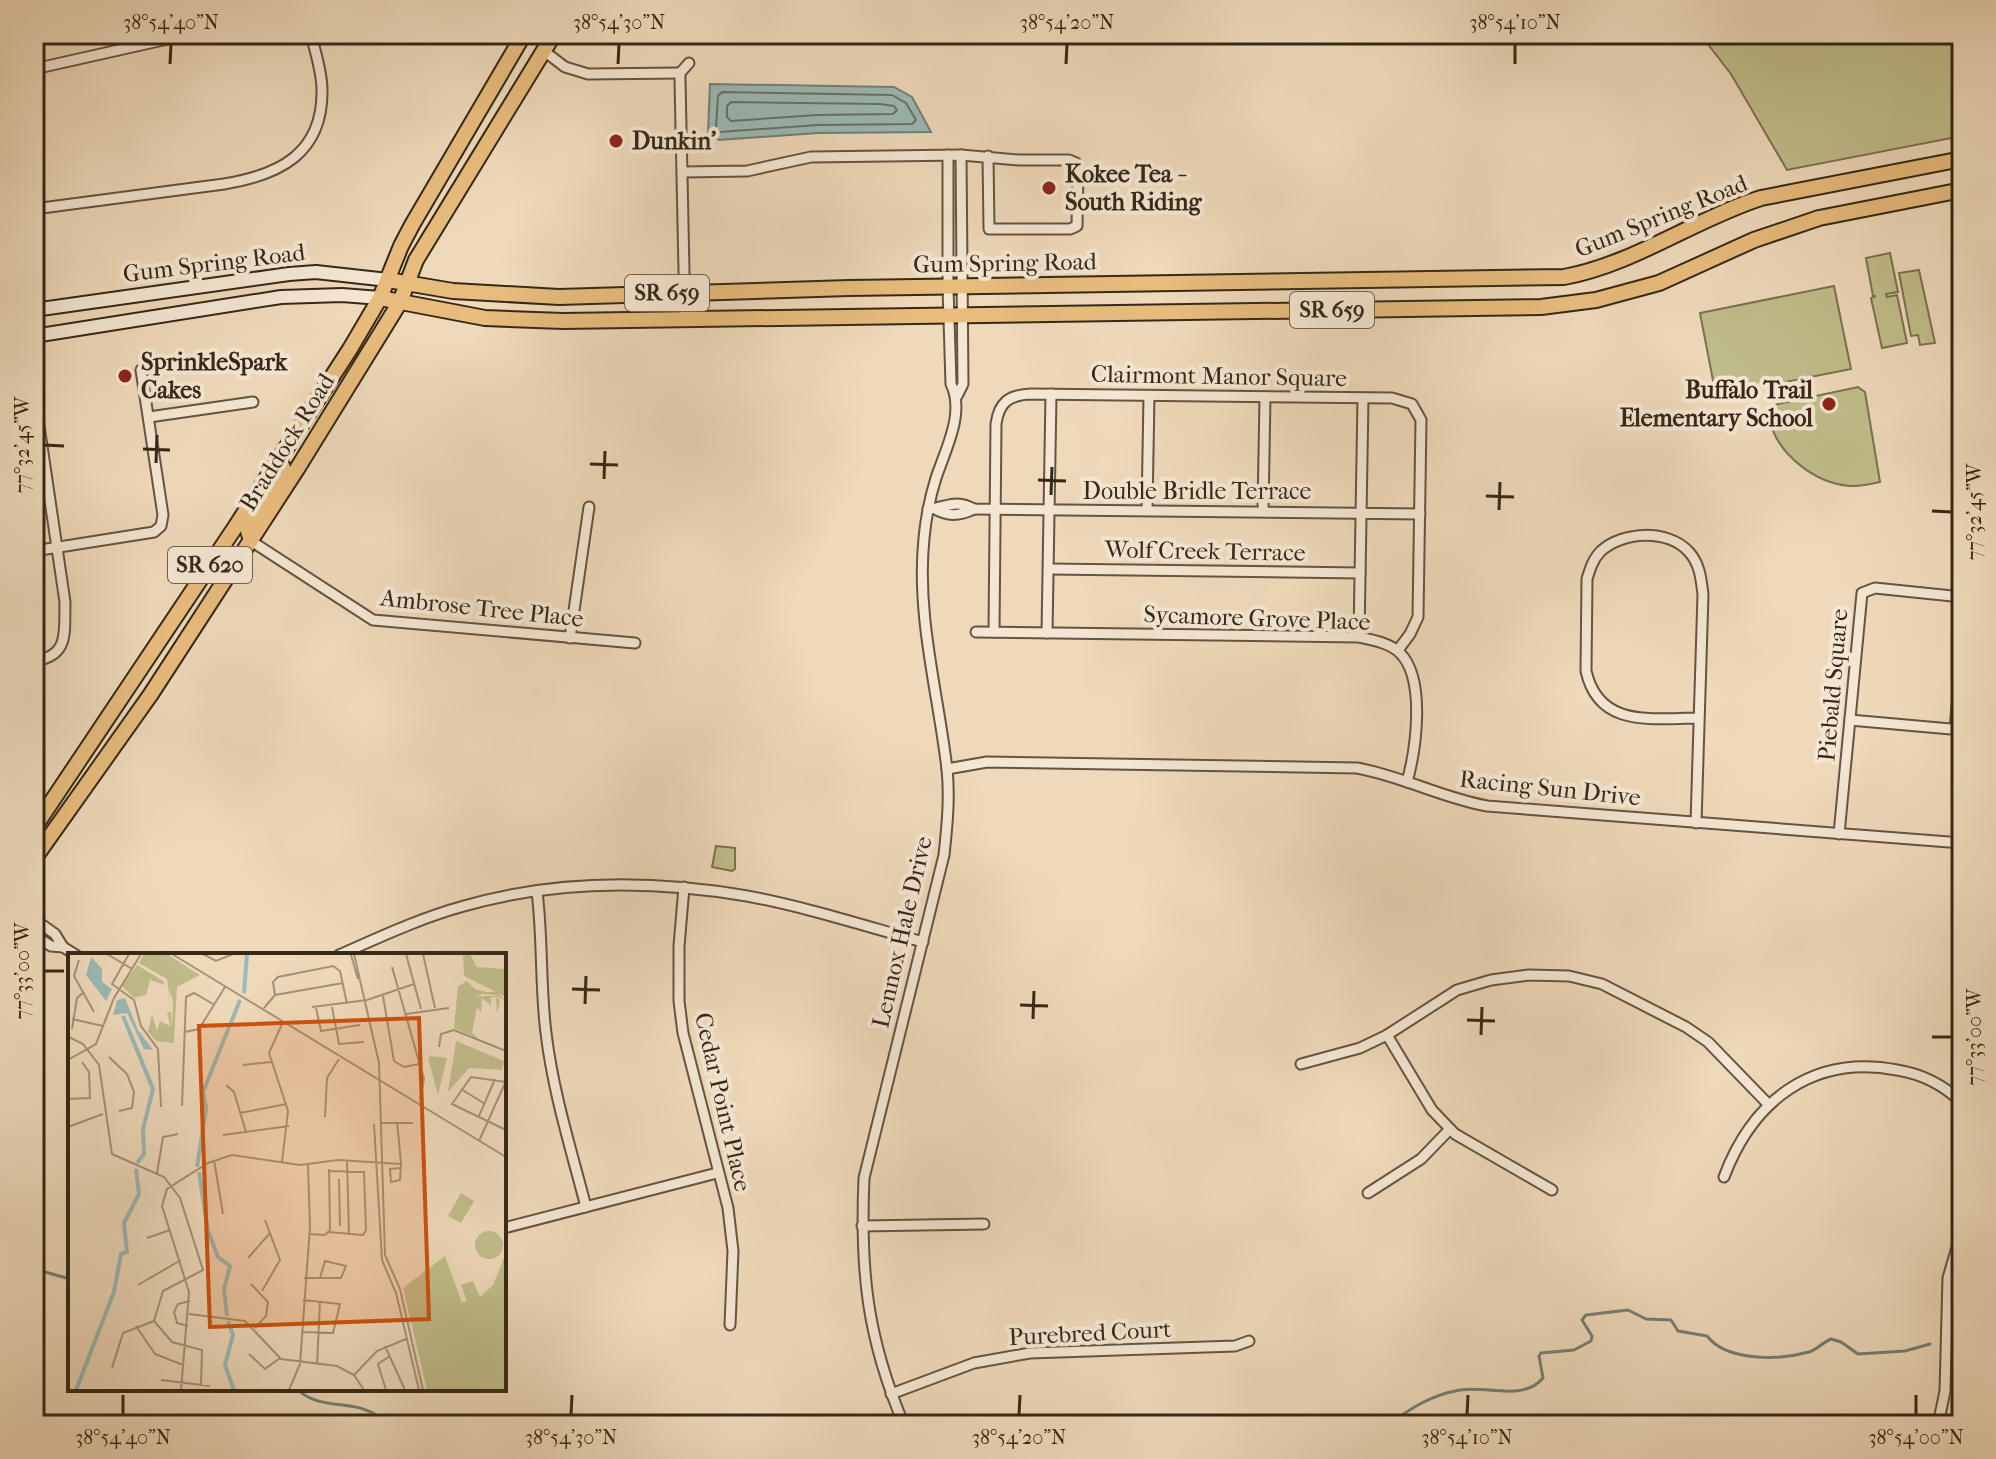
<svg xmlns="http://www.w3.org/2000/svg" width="1996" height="1459" font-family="'IM FELL French Canon',serif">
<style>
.green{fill:#c0bd8a;stroke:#7b7250;stroke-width:2}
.water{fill:#9bb9b6;stroke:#737f76;stroke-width:2}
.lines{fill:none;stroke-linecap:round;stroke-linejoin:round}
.shore{stroke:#687066;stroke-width:2}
.stream{stroke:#737f76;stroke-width:3}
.street-casing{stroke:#645440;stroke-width:13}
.secondary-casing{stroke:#362817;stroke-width:16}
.primary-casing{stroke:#362817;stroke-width:18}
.street{stroke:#f4e6d2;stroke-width:9}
.secondary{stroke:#f4e6d2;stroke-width:12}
.primary{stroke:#e7bc7d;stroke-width:14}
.ticks{fill:none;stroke:#362817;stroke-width:3}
.poi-dot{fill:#8f2418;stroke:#f4e6d2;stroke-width:3}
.labels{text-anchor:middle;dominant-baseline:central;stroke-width:8;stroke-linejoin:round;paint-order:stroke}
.shield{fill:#f4e6d2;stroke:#6f614f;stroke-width:2}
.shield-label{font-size:22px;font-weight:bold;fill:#362817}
.poi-label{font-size:24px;font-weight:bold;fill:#362817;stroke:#f4e6d2;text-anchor:start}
.street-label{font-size:24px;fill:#362817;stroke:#f4e6d2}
.inset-river{fill:none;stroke:#9bb9b6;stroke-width:4}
.inset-road{fill:none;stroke:#a49279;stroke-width:2}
.view{fill:#cd520e;fill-opacity:0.15;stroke:#cd520e;stroke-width:4}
.inset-edge{fill:none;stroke:#362817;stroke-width:4}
.neatline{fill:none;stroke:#362817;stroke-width:3}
.ticks-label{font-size:20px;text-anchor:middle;fill:#362817}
</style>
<rect width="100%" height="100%" fill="#eed9ba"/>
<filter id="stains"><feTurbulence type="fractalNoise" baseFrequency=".0025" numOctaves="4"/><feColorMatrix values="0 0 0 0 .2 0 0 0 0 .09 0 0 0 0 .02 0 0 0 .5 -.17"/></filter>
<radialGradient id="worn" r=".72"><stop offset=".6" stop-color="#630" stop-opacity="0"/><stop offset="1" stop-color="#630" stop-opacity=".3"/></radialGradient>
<!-- green -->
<g class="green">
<path d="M1700,34h262v102l-175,34 -56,-96z"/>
<path d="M1890,253l8,39 -12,2 1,3 10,-2 10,48 -25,5 -11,-50 5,-2h-3l-7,-38z"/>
<path d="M1919,270l16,73 -15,2 -2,-10 -7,1 -12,-63z"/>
<path d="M1834,286l17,83 -135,27 -16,-83z"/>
<path d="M1858,387l7,5 15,90c-9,2 -18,4 -26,4 -34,0 -73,-28 -83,-61 -2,-5 -2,-13 -2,-19z"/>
<path d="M716,846l19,2v21l-3,2 -20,-4z"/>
</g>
<!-- water -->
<path class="water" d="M710,84l184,3 18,10 19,35 -113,1 -99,7 -11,-7z"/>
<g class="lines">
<!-- shore -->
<g class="shore">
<path d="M722,92l170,3 14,8 10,17 -4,4 -94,1 -98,7 -4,-4 2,-32z"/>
<path d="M731,102l149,2 14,2 3,4 -4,4 -76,1 -86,6 -4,-4v-11z"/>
</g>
<!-- stream -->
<g class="stream">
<path d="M34,1264l11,8 25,7"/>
<path d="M297,1389c27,26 64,5 91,36"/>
<path d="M1388,1425c23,-17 43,-30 72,-35 26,-5 63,12 83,-12l-4,-22 2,-3 33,-3 17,-9 1,-5 -10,-16 4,-5 42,-5 18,9 25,1 7,11 29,5c20,26 73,24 102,16 8,-2 14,-10 22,-13l10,3 17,12 47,-3 25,-7"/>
</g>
<defs>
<g id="street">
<path d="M544,51l21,16 23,7 92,-1"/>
<path d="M34,69l156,-35"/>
<path d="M683,172l64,-1 64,-14 150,-2 58,5h50l7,3 2,7 -1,56 -7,3h-81l-1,-73"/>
<path d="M34,209l190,-25c55,-9 99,-30 98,-94 0,-19 -7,-38 -11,-56"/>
<path d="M685,319l-5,-239v-7l9,-10"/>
<path d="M34,392l31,210c-1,30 5,54 -31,59"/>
<path d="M957,396l6,-12 -2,-229"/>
<path d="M149,417l104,-15"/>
<path d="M928,509c19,-1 26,-11 46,0l446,5"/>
<path d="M935,509c13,8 25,7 39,0"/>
<path d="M1147,510l2,-114"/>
<path d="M1263,511l2,-114"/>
<path d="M251,541l122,79 262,23"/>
<path d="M34,551l120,-19 7,-6 2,-11 -22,-145"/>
<path d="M1049,569l311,4"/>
<path d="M976,632l383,5c14,3 31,6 41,16 26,26 16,96 7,129"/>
<path d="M994,632l2,-208c3,-22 13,-29 35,-30l361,4 20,6 9,16 -3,197 -8,17 -12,16"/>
<path d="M1047,633l4,-239"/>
<path d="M1359,637l4,-239"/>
<path d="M570,638l19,-131"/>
<path d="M1850,720l112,10"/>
<path d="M1955,729l7,-80"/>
<path d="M947,769l40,-7 370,6c45,8 85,30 130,38l475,37"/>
<path d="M1696,823l7,-229c-2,-15 -3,-30 -14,-42 -21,-23 -66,-21 -88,-1 -8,8 -11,18 -14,28l-1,92c13,58 67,47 113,47"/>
<path d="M1839,834l23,-241 13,-5 87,9"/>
<path d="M684,887l-5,59v55l4,32 45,175 5,43 -3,74"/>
<path d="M537,892c6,47 3,94 9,141 7,59 25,116 40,174"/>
<path d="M34,919l21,15 8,13"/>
<path d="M34,935l17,11 12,1 13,8"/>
<path d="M339,955c41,-18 81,-37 125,-49 91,-26 189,-26 283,-10 59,11 118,30 176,46"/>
<path d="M1387,1035l45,75 23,24 97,56"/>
<path d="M1301,1064l59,-16 27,-13 70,-45 34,-10 38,-5 40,1 33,8 84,43 22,15 61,63"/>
<path d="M1724,1177c29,-77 89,-123 173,-107 25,4 47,15 65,33"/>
<path d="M1368,1193l53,-34 29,-30"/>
<path d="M862,1226l122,-2"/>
<path d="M504,1228l213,-55"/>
<path d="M891,1394l83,-31 56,-10 205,-7 14,-5"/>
<path d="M125,1425v-1"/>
<path d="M904,1425c-37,-87 -44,-154 -40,-247l80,-323c3,-28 6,-57 3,-86 -9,-77 -31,-153 -23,-231 2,-21 6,-41 12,-60 10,-30 29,-65 15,-94l-3,-97v-132"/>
<path d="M1938,1425l7,-34 3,-113 14,-48"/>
</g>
<g id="secondary">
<path d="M34,310l255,-36 27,-2 72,8"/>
<path d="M34,336l247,-39 61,-2 38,3"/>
</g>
<g id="primary">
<path d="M388,280l65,11 106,6 290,-9 715,-11c70,-13 129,-57 197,-79l201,-39"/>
<path d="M380,298l105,20 78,3 978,-14 55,-7 63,-17 95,-43 65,-22 143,-28"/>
<path d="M251,540l-3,-9 3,-8 32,-56"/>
<path d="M34,828l200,-299 116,-180 30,-51 21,-52 11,-21 112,-191"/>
<path d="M34,859l117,-165 146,-225 103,-167 16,-42 138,-226"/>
</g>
</defs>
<!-- street casing -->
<use href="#street" class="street-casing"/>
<!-- secondary casing -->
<use href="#secondary" class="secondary-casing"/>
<!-- primary casing -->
<use href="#primary" class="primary-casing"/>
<!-- street -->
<use href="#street" class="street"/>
<!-- secondary -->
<use href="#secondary" class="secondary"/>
<!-- primary -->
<use href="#primary" class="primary"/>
</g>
<!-- ticks -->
<path class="ticks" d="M170,64l1,-20M618,64l1,-20M1066,64l1,-20M1515,64v-20M44,445l20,1M143,449l27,1M156,463l1,-28M590,464l28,1M604,479l1,-28M1038,480l28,1M1051,495l1,-28M1486,496l28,1M1499,510l1,-28M1932,511l20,1M44,971h20M572,989l28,1M585,1004l1,-28M1020,1005l28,1M1033,1019l1,-28M1467,1020l28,1M1481,1035l1,-28M1932,1037h20M123,1415v-20M571,1415l1,-20M1019,1415l1,-20M1467,1415l1,-20M1916,1415v-20"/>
<!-- markers -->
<g class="poi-dot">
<circle cx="616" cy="141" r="8"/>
<circle cx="1049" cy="188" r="8"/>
<circle cx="125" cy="376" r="8"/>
<circle cx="1829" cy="404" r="8"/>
</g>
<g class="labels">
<!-- shield labels -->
<g class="shield">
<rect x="625" y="275" width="84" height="36" rx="6"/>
<rect x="1290" y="292" width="84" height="36" rx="6"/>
<rect x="168" y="547" width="84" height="36" rx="6"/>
</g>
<g class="shield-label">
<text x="667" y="293">SR 659</text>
<text x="1332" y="310">SR 659</text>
<text x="210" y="565">SR 620</text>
</g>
<!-- poi labels -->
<g class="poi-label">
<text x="632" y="141">Dunkin'</text>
<text x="1065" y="174">Kokee Tea -<tspan x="1065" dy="28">South Riding</tspan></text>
<text x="141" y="362">SprinkleSpark<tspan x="141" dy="28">Cakes</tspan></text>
<text x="1813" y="390" text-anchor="end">Buffalo Trail<tspan x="1813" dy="28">Elementary School</tspan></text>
</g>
<!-- street labels -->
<g class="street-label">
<text transform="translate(1661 216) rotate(-22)">Gum Spring Road</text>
<text transform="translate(214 263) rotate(-7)">Gum Spring Road</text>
<text transform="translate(1005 263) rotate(-1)">Gum Spring Road</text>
<text transform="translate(1219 376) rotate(1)">Clairmont Manor Square</text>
<text transform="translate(287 442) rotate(-58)">Braddock Road</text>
<text x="1197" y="491">Double Bridle Terrace</text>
<text transform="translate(1205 551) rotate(1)">Wolf Creek Terrace</text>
<text transform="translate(482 608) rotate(6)">Ambrose Tree Place</text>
<text transform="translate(1257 618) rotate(2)">Sycamore Grove Place</text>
<text transform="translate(1833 685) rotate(-85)">Piebald Square</text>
<text transform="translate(1550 788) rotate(6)">Racing Sun Drive</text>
<text transform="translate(902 932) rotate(-77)">Lennox Hale Drive</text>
<text transform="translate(723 1102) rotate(77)">Cedar Point Place</text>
<text transform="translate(1090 1333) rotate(-3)">Purebred Court</text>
</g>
</g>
<!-- overview -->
<g transform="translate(68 953)">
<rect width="438" height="438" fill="#eed9ba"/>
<path d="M76,1h23l33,21 -23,12 -3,56 -18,-2 -8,-9 4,-18 5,17 3,-10 10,5 -3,-14h4l1,16 1,-27 -4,-12 2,20 -4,-30 -28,-16zM395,1h7l7,13 27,2 2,28 -8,-4 8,8 -11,-6 -12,-1 -8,2h21l4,5 -3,13 -1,-17h-5v8l-9,-7 -1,14 -4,-5 -5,26 7,6 -25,-11 4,-42 9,-5 8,8 11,3h10l-32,-16zM69,12l26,16 2,4 -15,-5 -4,15 -12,3 -12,-12zM388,88l48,20 -2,9 -33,-2 -21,24zM362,103l17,2 -9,37 -10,-37zM393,240l13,8 -13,22 -13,-7zM407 292a14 14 0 1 1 28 0a14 14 0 1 1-28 0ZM438,300v137h-79l-24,-102 42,-32 17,47 5,-2 -6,-16 12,-4 7,16 13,-12z" fill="#c0bd8a"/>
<path d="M23,4l11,12v13l10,7 -6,12 -20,-26zM57,45l13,32 15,20 -9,-1 -17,-36 -14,2 4,-15z" fill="#9bb9b6"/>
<path class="inset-river" d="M176,40l3,-39M55,63l30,73 -10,40 1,25 -7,9M129,214l9,-59 -3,-16 37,-92M131,219l9,59 10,26 12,9 -6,23 3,27M160,368l5,14 -8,30 9,25M8,437l38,-98 7,-38 6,-2 -3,-29 15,-29 -3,-25"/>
<path class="inset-road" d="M39,1l25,15M61,1l-17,30 22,16 7,26 17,23 3,58M104,1l334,203M135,1l13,7 17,-7M286,1l25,109 6,192 15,34 23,101M338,1l15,55M355,1l12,54M411,1h27M283,2l7,24M11,7l-5,16 20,36M324,14l32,112 -4,20M207,42l-2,-13 5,-5 55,-11 7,5 7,33M315,43l11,65 10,6 15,-3M244,54l55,-7 47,-16M264,54l7,37 25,-2M196,55l11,-13 68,-12M248,55l5,23 39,-6M338,61l43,-6M4,66l31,7M4,76l5,-31 7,-6M117,79l14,-3 26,-42M1,84l14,7 16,21 13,89 52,23 16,21 23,72 -40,21 -9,30 18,21 30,8 -1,35M371,94l2,-13 13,-4 52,21M41,104l18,17 7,18 -2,16 -13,3M0,107l28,-16 18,-46 27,-44M175,112l28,-3M438,129l-35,-5 -19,27 54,26M158,132l8,7 12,40M393,136l24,15M0,146l22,-1 -1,-26 -7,-10M114,153l4,-109 8,-4 19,11M172,160l47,-9M411,163l16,-37M257,164l2,-39 12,-19M329,169l2,19 2,23 -1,16 -9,2 -1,-13 11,-1M313,170h32M306,171l8,136 14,33 23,97M0,174l35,-13M155,182l66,-9M411,188l27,-60M146,207l9,54M214,209l6,-51 -19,-58 13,-29M279,209l2,73M89,220l6,-36 15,-3M271,226l1,47M260,279l35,3 3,-5 -2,-58 -35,-1M241,281l16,1 5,-5 -1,-61M79,285l23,-8M180,305l22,-25M236,325h37l5,-12 -21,-5 -5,17M183,331l17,18 -2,14 -11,12M70,332l43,-25M194,338l18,-31 -15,-40M121,361l56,7 36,38 56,7 17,9 10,15M68,373l19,28 28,11M120,373l-11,-3 -3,-11 4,-8 12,-3M234,379l31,1 7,-29 -37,-4M317,393l20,44M181,401l16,15 15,-11M249,412l3,-64M44,415l11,-35 31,-12M286,422l23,-24 29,-12M93,427l49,6M113,437l8,-98 -27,-86 5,-17 41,-26 24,-8 68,10 38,-5 63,4M221,437l11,-26 10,-137 -2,-62M318,437l-8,-26 12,-8"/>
<path class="view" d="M351,65l10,301 -219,8 -11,-301z"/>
<rect width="438" height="438" class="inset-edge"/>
</g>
<!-- margin -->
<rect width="1996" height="1459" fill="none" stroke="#eed9ba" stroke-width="88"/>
<rect x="44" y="44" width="1908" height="1371" class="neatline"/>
<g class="ticks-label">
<text x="171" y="29">38°54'40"N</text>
<text x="619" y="29">38°54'30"N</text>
<text x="1067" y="29">38°54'20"N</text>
<text x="1515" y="29">38°54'10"N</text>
<text transform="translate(22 445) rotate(-90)" y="7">77°32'45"W</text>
<text transform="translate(1974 512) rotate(-90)" y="7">77°32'45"W</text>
<text transform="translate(22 971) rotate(-90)" y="7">77°33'00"W</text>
<text transform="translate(1974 1037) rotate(-90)" y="7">77°33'00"W</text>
<text x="123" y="1444">38°54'40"N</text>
<text x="571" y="1444">38°54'30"N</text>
<text x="1019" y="1444">38°54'20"N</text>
<text x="1467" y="1444">38°54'10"N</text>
<text x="1916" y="1444">38°54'00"N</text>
</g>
<rect width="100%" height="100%" filter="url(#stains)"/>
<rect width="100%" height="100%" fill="url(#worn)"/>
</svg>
